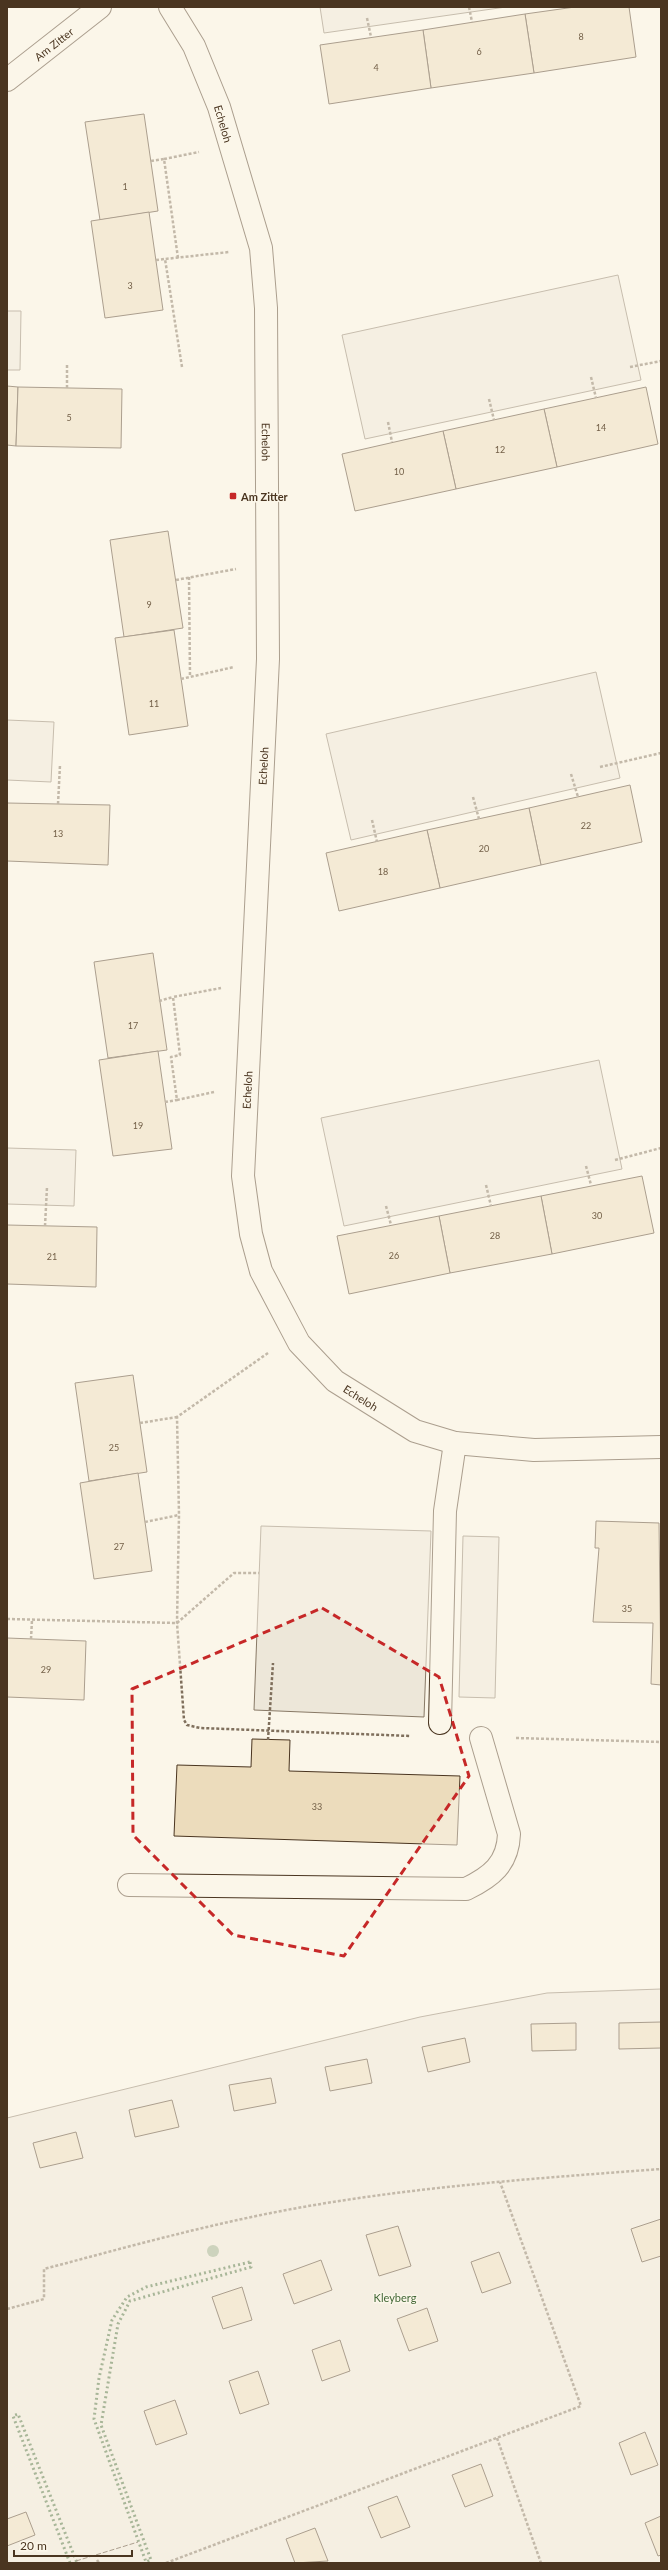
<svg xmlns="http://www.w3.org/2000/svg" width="668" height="2570" font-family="Lato,sans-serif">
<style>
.green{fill:#ede6d9;stroke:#887966}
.parking{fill:#ede7d9;stroke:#887966}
.building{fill:#ecdcbc;stroke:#4a3520}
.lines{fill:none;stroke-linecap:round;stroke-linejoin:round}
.minor-casing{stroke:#4a3520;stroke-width:24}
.path{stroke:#7f6f5c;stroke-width:2.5;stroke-dasharray:3 2;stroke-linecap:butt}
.minor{stroke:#fbf6e9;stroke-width:22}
.hedge{stroke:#436837;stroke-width:3;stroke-dasharray:2 3;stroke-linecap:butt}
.fence{stroke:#4a3520;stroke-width:1;stroke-dasharray:5 2;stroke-linecap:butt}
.tree{fill:#96a887}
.marked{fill:none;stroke:#c62828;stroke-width:3;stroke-dasharray:8 5;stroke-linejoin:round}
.poi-dot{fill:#c62828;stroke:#fbf6e9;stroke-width:1.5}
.labels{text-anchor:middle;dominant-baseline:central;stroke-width:3;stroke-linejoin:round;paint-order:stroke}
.number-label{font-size:9px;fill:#725f47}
.street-label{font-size:11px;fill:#4a3520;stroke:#fbf6e9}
.poi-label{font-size:11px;font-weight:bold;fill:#4a3520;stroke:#fbf6e9;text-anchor:start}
.park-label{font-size:11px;fill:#436837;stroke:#fbf6e9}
</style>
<rect width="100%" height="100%" fill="#fbf6e9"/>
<!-- green -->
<path class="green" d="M661,1989v574h-654v-445l413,-101 127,-24z"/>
<!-- parking -->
<g class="parking">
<path d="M320,7h186l-182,26z"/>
<path d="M618,275l23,105 -276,59 -23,-104z"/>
<path d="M7,311h14l-1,59h-13z"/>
<path d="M596,672l24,106 -269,62 -25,-106z"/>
<path d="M7,720l47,2 -3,60 -44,-2z"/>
<path d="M599,1060l23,109 -278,57 -23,-108z"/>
<path d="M7,1148l69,2 -2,56 -67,-2z"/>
<path d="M261,1526l170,5 -7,186 -170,-7z"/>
<path d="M463,1536l36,1 -4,161 -36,-1z"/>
</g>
<!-- building -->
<g class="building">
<path d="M575,7h54l7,50 -102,16 -9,-59z"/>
<path d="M525,14l9,59 -103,15 -8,-58z"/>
<path d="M423,30l8,58 -102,16 -9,-59z"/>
<path d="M144,114l14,97 -58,9 -15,-98z"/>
<path d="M149,212l14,98 -58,8 -14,-97z"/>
<path d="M7,386l11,1 -2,59 -9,-1z"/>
<path d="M18,387l104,2 -1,59 -105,-2z"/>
<path d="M646,387l12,57 -101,23 -13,-58z"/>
<path d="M544,409l13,58 -101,22 -13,-58z"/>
<path d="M443,431l13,58 -101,22 -13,-57z"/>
<path d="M168,531l15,97 -59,9 -14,-97z"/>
<path d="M174,630l14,96 -59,9 -14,-97z"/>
<path d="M630,785l12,57 -101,23 -12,-57z"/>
<path d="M7,803l103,2 -2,60 -101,-4z"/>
<path d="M529,808l12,57 -101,23 -13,-58z"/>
<path d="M427,830l13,58 -101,23 -13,-58z"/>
<path d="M153,953l14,97 -59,8 -14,-96z"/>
<path d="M158,1051l14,98 -59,7 -14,-96z"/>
<path d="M642,1176l12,57 -102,21 -11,-58z"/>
<path d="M541,1196l11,58 -102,19 -11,-57z"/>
<path d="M439,1216l11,57 -101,21 -12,-58z"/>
<path d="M7,1225l90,2 -1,60 -89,-3z"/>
<path d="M133,1375l14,97 -58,9 -14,-98z"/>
<path d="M138,1473l14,98 -58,8 -14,-96z"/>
<path d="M596,1521l63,2 2,162 -10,-1 2,-61 -60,-1 6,-74h-4z"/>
<path d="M7,1638l79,3 -2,59 -77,-3z"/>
<path d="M252,1739l38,1 -1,31 171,5 -3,69 -283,-9 3,-71 74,2z"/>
<path d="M661,2022v26l-42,1v-26z"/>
<path d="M576,2023v27l-44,1 -1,-27z"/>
<path d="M465,2038l5,24 -42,10 -6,-25z"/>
<path d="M367,2059l5,24 -42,8 -5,-24z"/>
<path d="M271,2078l5,25 -42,8 -5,-26z"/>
<path d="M172,2100l7,27 -44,10 -6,-27z"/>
<path d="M76,2132l7,26 -43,10 -7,-25z"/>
<path d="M661,2219v37l-19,6 -11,-33z"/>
<path d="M398,2226l13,40 -32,10 -13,-41z"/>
<path d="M499,2252l12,31 -29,10 -11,-31z"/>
<path d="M321,2260l11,30 -38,14 -11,-30z"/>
<path d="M242,2287l10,33 -29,9 -11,-32z"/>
<path d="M427,2308l11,33 -29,10 -12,-32z"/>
<path d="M340,2340l10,31 -28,10 -10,-31z"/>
<path d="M258,2371l11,33 -29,10 -11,-33z"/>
<path d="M175,2400l12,34 -31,11 -12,-34z"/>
<path d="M645,2432l13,33 -27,10 -12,-32z"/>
<path d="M481,2464l12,32 -28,11 -13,-32z"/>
<path d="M397,2496l13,31 -29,11 -13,-31z"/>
<path d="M26,2512l9,23 -28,11v-27z"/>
<path d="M661,2516v39l-3,1 -13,-33z"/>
<path d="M315,2528l13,33 -33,2 -9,-24z"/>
</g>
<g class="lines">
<defs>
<g id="minor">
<path id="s1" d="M170,7l24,39 25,61 42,141 5,60 2,351 -25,517 8,58 10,37 38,72 36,38 80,50 40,12 79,7 127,-3"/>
<path id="s2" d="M7,80l93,-73"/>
<path d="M440,1723l5,-212 10,-68"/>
<path d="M129,1885l337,4c25,-12 42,-25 43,-55l-28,-96"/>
</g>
</defs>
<!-- minor casing -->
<use href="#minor" class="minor-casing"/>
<!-- path -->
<g class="path">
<path d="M469,7l3,15"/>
<path d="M367,18l4,19"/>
<path d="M151,161l13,-2"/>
<path d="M178,258l-14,-99 35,-7"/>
<path d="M156,260l9,-1"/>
<path d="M67,365v23"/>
<path d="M182,367l-17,-108 64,-7"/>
<path d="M630,367l31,-6"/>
<path d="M591,377l5,21"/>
<path d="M489,399l5,21"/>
<path d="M388,422l4,20"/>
<path d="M189,577l1,100"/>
<path d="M176,580l60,-11"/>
<path d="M181,679l53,-12"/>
<path d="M600,767l61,-14"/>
<path d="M571,774l7,23"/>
<path d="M473,797l6,22"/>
<path d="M58,804l2,-39"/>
<path d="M372,820l5,22"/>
<path d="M159,1001l14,-4"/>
<path d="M214,1092l-37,8 -6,-43 9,-2 -7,-58 48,-9"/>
<path d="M165,1102l12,-2"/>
<path d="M615,1160l46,-12"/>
<path d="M586,1166l5,19"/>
<path d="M486,1185l5,21"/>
<path d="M386,1206l5,19"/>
<path d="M45,1226l2,-39"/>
<path d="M268,1353l-91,64 2,98 -2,108 7,97 3,5 13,3 211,8"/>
<path d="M140,1423l37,-6"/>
<path d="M145,1522l34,-7"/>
<path d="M7,1619l170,4 57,-50h25"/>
<path d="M31,1639l1,-19"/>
<path d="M516,1738l145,4"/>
<path d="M268,1740l5,-77"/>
<path d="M7,2309l37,-10v-30c72,-19 144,-39 217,-54 132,-27 266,-36 400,-46"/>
<path d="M497,2438l44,125"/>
<path d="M97,2560l2,3"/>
<path d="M166,2563l415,-157 -81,-224"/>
</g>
<!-- minor -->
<use href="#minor" class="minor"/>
<!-- hedge -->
<g class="hedge">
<path d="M250,2262l1,5 -121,34 -12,23 -17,101 50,135 -5,2 -52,-143 5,-41 13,-58 15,-23 19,-10z"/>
<path d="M70,2563l-57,-147 5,-2 59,149"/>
</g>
<!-- fence -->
<path class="fence" d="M76,2561l62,-19"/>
</g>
<!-- trees -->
<circle class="tree" cx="213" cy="2251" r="6"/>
<!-- marked area -->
<path d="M0 0H668V2570H0ZM322,1608l117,69 30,99 -125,180 -111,-21 -100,-100 -1,-146z" fill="#fbf6e9" fill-opacity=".55" fill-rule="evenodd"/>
<path class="marked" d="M322,1608l117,69 30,99 -125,180 -111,-21 -100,-100 -1,-146z"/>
<!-- markers -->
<rect class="poi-dot" x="229" y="492" width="8" height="8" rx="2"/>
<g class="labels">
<!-- number labels -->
<g class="number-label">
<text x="581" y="36">8</text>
<text x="479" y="51">6</text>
<text x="376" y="67">4</text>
<text x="125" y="186">1</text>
<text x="130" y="285">3</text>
<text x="69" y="417">5</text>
<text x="601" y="427">14</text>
<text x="500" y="449">12</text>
<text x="399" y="471">10</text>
<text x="149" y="604">9</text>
<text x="154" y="703">11</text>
<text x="586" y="825">22</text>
<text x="58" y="833">13</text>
<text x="484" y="848">20</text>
<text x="383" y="871">18</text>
<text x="133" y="1025">17</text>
<text x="138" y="1125">19</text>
<text x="597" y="1215">30</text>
<text x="495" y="1235">28</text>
<text x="394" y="1255">26</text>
<text x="52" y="1256">21</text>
<text x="114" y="1447">25</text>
<text x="119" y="1546">27</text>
<text x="627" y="1608">35</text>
<text x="46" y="1669">29</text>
<text x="317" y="1806">33</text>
</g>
<!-- street labels -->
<g class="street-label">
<text stroke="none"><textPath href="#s2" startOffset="59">Am Zitter</textPath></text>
<text stroke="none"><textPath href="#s1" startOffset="129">Echeloh</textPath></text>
<text stroke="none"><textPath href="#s1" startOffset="453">Echeloh</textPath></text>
<text transform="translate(263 766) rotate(-87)">Echeloh</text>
<text transform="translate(247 1090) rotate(-87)">Echeloh</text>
<text stroke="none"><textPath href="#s1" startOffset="1449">Echeloh</textPath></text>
</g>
<!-- poi labels -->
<g class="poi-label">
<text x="241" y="496">Am Zitter</text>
</g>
<!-- park labels -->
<g class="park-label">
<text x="395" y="2297">Kleyberg</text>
</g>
</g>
<!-- border -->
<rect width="668" height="2570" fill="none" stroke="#4a3520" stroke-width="16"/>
<!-- scale -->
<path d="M14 2550v6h118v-6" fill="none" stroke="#4a3520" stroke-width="2"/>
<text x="20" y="2550" font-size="12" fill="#4a3520" stroke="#fbf6e9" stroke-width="3" paint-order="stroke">20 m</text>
</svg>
